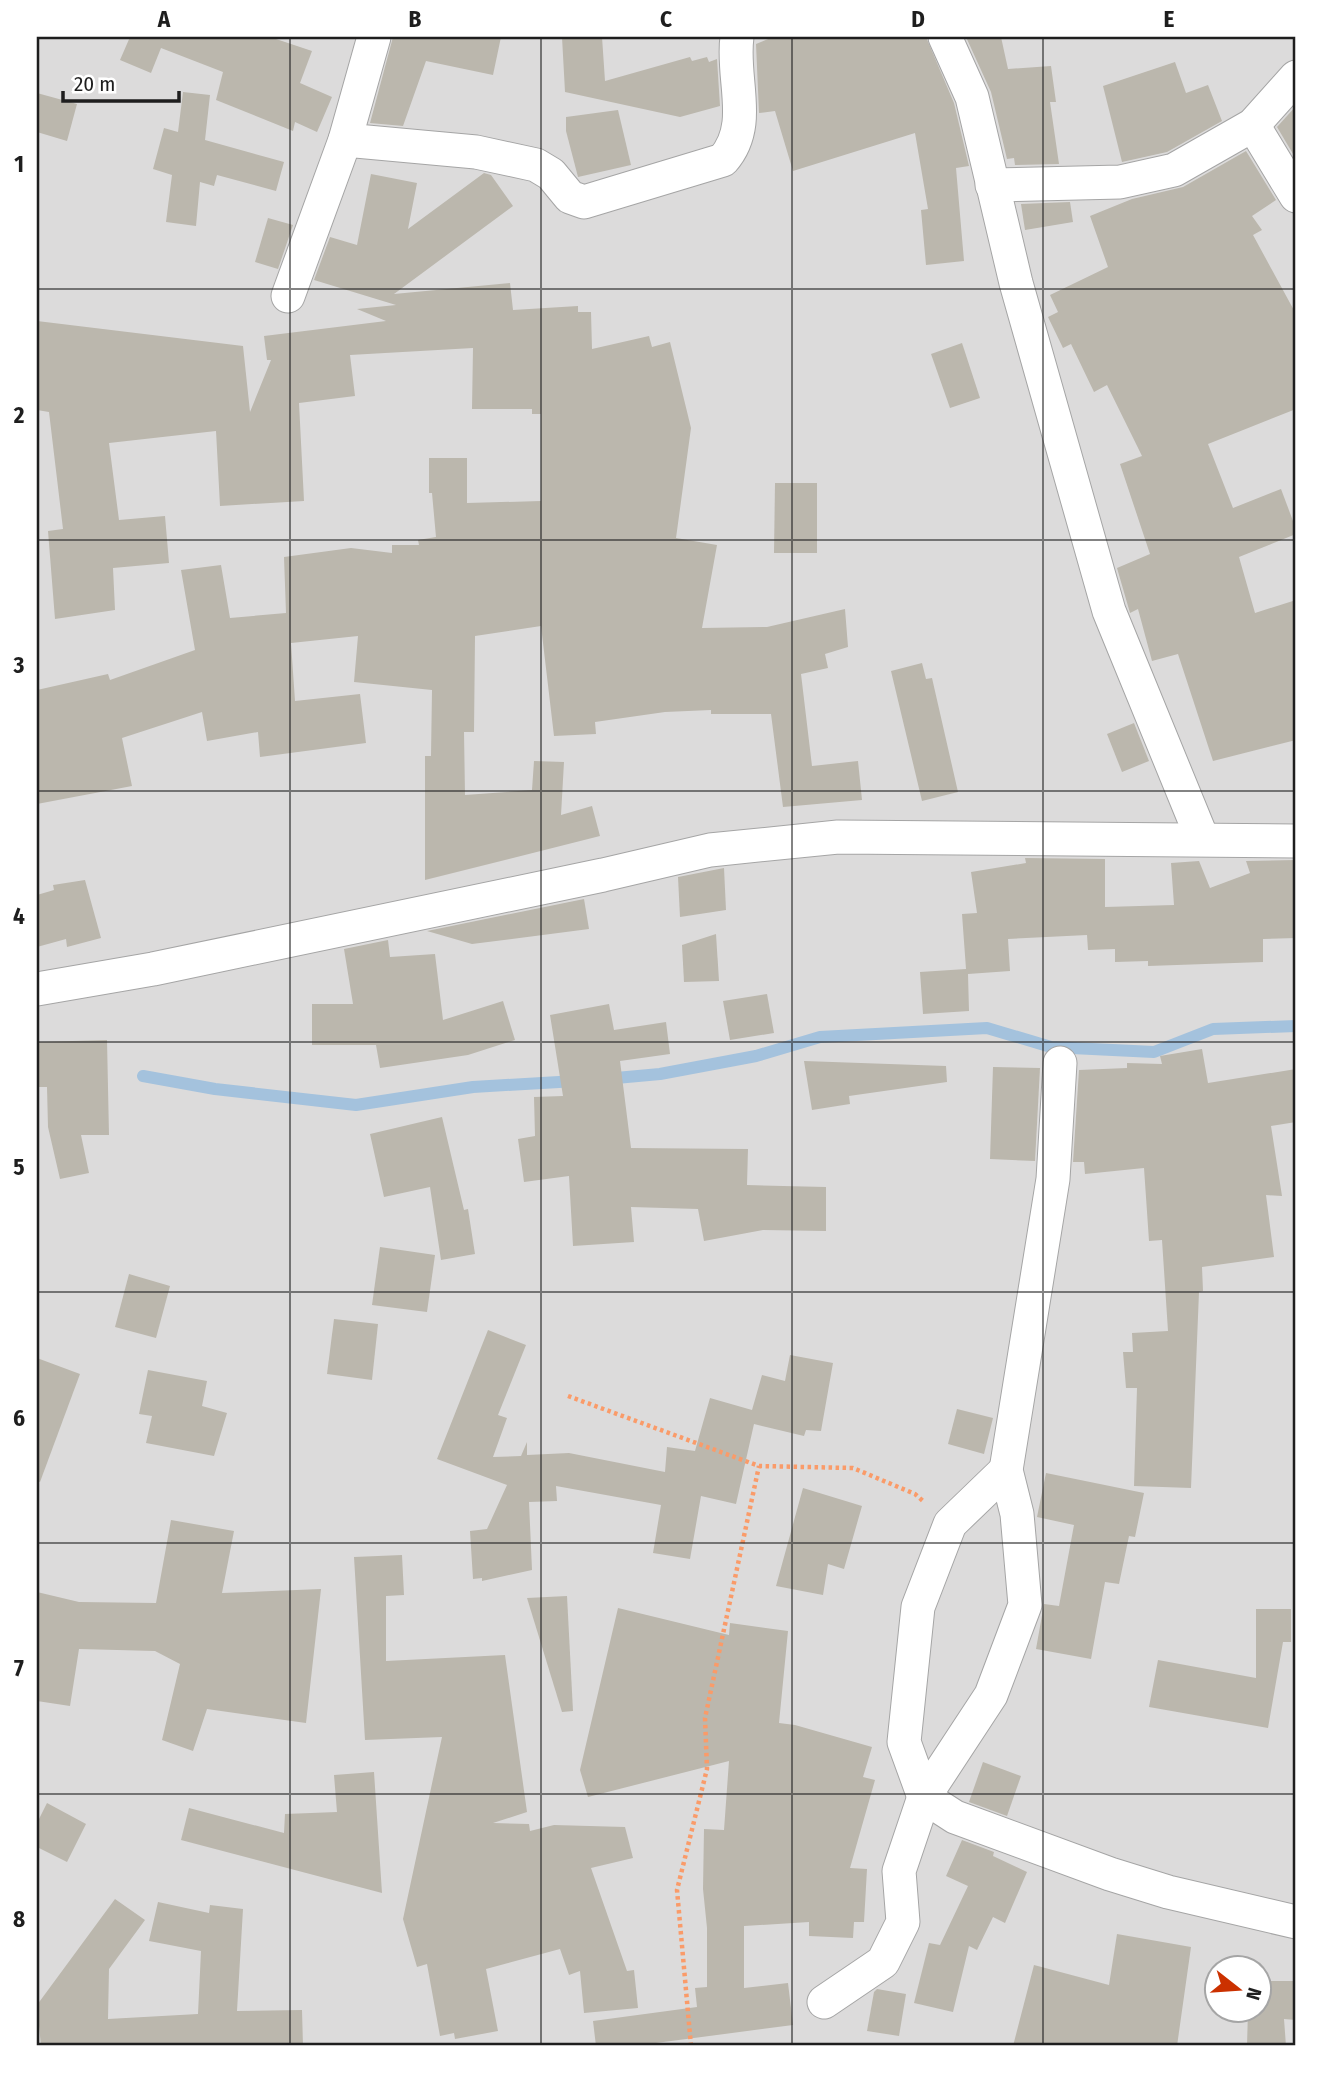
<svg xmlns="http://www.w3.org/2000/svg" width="1333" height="2083" font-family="'Fira Sans Condensed',sans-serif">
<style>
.residential{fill:#dcdbdb;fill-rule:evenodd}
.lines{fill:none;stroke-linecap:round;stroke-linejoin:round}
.stream{stroke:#a4c2dd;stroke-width:12}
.building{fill:#bbb7ad}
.minor-casing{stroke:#a5a5a5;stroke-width:35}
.path{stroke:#fa9b69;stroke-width:4.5;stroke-dasharray:3.5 3.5;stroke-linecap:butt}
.minor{stroke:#fff;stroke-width:33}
.grid{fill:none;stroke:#1e1e1e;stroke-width:2;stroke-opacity:0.55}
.neatline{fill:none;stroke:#1e1e1e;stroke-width:2.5}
.grid-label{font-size:23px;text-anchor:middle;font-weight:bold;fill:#1e1e1e}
</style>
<rect width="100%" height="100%" fill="#efeee3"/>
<!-- residential -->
<path class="residential" d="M37,37h1259v2009h-1259zM1218,1968h42v42h-42z"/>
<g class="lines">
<!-- stream -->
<g class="stream">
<path d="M143,1076l72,13 141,16 117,-18 103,-6"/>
<path d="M605,1079l55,-5 96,-18 64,-19 167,-9 64,19 103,5 59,-23 83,-3"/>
</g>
</g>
<!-- building -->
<g class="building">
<path d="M130,37h140l42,14 -12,32 32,14 -15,35 -22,-10 -2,9 -77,-31 7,-28 -62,-24 -10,25 -31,-13z"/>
<path d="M393,37h108l-8,38 -67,-14 -23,65 -33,-3z"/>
<path d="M562,37h40l3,44 85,-24 2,4 15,-4 2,5 8,-3 3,47 -40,11 -115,-25z"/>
<path d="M773,37h153l28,66 15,63 -13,2 8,93 -38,4 -5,-55 7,-1 -13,-76 -122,38 -18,-60 -16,2 -3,-69z"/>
<path d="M966,37h35l7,32 43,-3 5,36h-6l9,62 -44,1 -1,-7 -7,1 -16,-67z"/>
<path d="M1175,62l11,31 22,-8 14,36 -55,31 -45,10 -19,-76z"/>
<path d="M183,92l27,3 -5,45 79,22 -8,29 -59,-16 -3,11 -14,-4 -4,44 -30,-4 6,-47 -19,-6 11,-41 14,4z"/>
<path d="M37,93l40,11 -10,37 -30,-9z"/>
<path d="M1296,106v53l-19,-32z"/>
<path d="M618,110l13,55 -53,12 -12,-46v-14z"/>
<path d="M1246,151l30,49 -24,16 10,14 -9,5 43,79v95l-88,35 25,64 48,-19 15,40v5l-57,23 16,56 41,-13v140l-83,21 -35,-107 -26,7 -14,-52 -8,4 -13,-45 33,-14 -30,-90 22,-8 -35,-71 -13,7 -23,-48 -8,4 -15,-31 10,-5 -8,-17 58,-28 -18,-51 42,-17 51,-12z"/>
<path d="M484,173l7,2 22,31 -119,88 116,-11 3,27 65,-4v6h13l1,37 57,-13 3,11 18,-5 21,86 -15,110 41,7 -15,83 65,-1 78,-18 3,38 -23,7 3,14 -27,6 11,92 46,-5 4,39 -79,7 -12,-93h-60v-4l-46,2 -70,10 1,12 -42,2 -13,-110 -66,10 -1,96h-10l1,63 67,-5 2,-29 30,1 -3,53 31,-9 8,30 -175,44v-124h6l1,-66 -78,-8 4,-46 -67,7 4,58 65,-7 6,49 -106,14 -2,-25 -51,9 -5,-29 -80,26 10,48 -95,18v-114l71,-16 2,6 85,-30 -14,-80 40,-5 9,53 56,-5 -2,-56 67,-9 41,5v-8h27l-1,-5 18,-3 -4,-44h-3v-35h38v45l74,-2v-87h-9v-5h-60l1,-61 -123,7 5,41 -56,7 5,98 -84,5 -4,-75 -107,12 10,77 46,-4 4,47 -56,5 2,42 -60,9 -7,-88 15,-2 -14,-117 -12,-2v-89l206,25 7,66 21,-52h-4l-3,-24 122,-15 -29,-12 39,-4 -82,-25 16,-43 27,8 14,-71 46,9 -9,46z"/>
<path d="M1070,202l3,20 -48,8 -4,-26z"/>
<path d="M268,218l25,7 -15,44 -23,-7z"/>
<path d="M962,343l18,55 -30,10 -19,-54z"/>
<path d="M775,483h42v70h-43z"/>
<path d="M922,663l4,16 6,-1 26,114 -36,9 -31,-130z"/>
<path d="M1134,723l15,38 -27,11 -15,-38z"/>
<path d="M1025,858l80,1v48l69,-2 -3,-42 28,-2 11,27 40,-15 -4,-12 50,-1v78l-33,1v23l-115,4v-5l-33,1v-13l-27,1 -1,-15 -79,4 2,32 -42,3 1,37 -46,3 -3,-42 46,-3 -4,-55 15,-1 -6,-41 55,-9z"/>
<path d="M724,868l2,42 -46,7 -2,-40z"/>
<path d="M85,880l16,58 -34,9 -1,-8 -29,8v-52l17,-5 -1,-5z"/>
<path d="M584,899l5,30 -117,15 -45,-13z"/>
<path d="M716,934l3,47 -35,1 -2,-37z"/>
<path d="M388,940l2,17 45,-3 8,66 60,-19 12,39 -47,15 -88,13 -4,-23h-64v-41h41l-9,-55z"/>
<path d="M767,994l7,39 -44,7 -7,-39z"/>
<path d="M609,1004l5,26 52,-8 4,32 -50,7 11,87 117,1 -1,36 79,2v44l-63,-1 -59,11 -6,-32 -67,-2 3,35 -61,4 -4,-70 -45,6 -6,-43 17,-3 -1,-39 29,-1 -13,-81z"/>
<path d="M107,1040l2,95h-28l8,38 -29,6 -12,-52 -1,-40h-8l-1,-45z"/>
<path d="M1202,1049l6,34 88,-14v53l-25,4 11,70 -16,-1 8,62 -72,10 1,24 -4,1 -8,196 -57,-2 3,-98h-11l-3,-36h10l-1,-19 36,-2 -6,-91 -13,1 -5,-73 -59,6 -1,-12h-11l6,-92 48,-2v-5l35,1 -2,-8z"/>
<path d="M804,1061l142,5 1,16 -98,14 1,8 -38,6z"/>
<path d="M993,1067l47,1 -5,93 -45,-2z"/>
<path d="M442,1117l22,93 4,-1 7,45 -34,6 -11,-73 -46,10 -14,-63z"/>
<path d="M380,1247l55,8 -8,57 -55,-7z"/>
<path d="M129,1274l41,12 -14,52 -41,-11z"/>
<path d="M334,1319l44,5 -6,56 -45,-6z"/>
<path d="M488,1330l38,15 -28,70 9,3 -14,39 28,-1 6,-14v13l42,-2 96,19 2,-25 28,4 15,-53 42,12 10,-35 23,6 5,-26 43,8 -12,68 -15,-1 -2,6 -50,-12 -18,80 -35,-8 -11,63 -37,-6 8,-48 -105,-19 1,15 -28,1 3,68 -50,11v-3l-9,1 -3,-48 17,-2 20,-44 -70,-26z"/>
<path d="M37,1358l43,16 -40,108 -3,-1z"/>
<path d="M148,1370l59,11 -5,25 25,7 -13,43 -68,-13 6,-27 -13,-2z"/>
<path d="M957,1409l36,9 -9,36 -36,-10z"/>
<path d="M1046,1473l98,20 -9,44 -6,-1 -10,48 -14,-2 -14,77 -55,-10 8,-45 15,2 15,-81 -37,-8z"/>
<path d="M803,1488l59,18 -18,63 -16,-5 -5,31 -47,-9z"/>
<path d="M171,1520l63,11 -12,62 99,-4 -15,134 -99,-14 -14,42 -31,-11 18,-76 -25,-13 -76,-2 -9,57 -33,-5v-109l42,10 77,1z"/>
<path d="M402,1555l2,40 -18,1v65l119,-6 22,157 -34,11 36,1 1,7 24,-6 71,2 8,31 -42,10 36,103 7,-1 4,38 -54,5 -4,-42 -11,4 -9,-26 -74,20 12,62 -43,8 -1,-6 -14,3 -13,-72 -10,3 -14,-48 39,-182 -77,3 -11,-183z"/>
<path d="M567,1596l6,115 -11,1 -35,-114z"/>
<path d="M618,1608l111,27 1,-12 58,8 -9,92 16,2 77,22 -9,30 12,3 -25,88 17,1 -3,53h-10l-1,16 -44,-2v-14l-65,4v62l44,-5 5,42 -160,21h-37l-3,-25 104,-14 -2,-19 12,-1v-59l-4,-39 1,-60 20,1 5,-69 -141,36 -8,-27z"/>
<path d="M1256,1609h35v33h-8l-15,86 -119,-21 9,-47 98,18z"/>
<path d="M983,1762l38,14 -14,40 -38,-14z"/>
<path d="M374,1772l8,121 -201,-53 8,-32 95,25 1,-19 52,-2 -3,-37z"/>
<path d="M47,1803l39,21 -19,38 -30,-15v-24z"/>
<path d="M962,1840l32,12 -1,4 34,16 -22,51 -12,-6 -16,33 -8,-4 -16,66 -39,-9 15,-60 11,2 28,-59 -22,-10z"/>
<path d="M115,1899l30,21 -36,49 -1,50 90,-5 3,-63 -52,-10 9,-39 51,11 1,-8 33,4 -6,102 65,-1 1,36h-262l-4,-41z"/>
<path d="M1117,1934l74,13 -14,99h-164l21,-81 75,20z"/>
<path d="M1259,1981h37v39l-12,-1 2,27h-39l1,-36h11z"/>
<path d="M877,1989l29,5 -7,42 -32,-5 7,-39z"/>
</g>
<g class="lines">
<defs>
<g id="minor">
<path d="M945,37l27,60 44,186 93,328 93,227"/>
<path d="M1253,125l43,71"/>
<path d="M345,140l131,12 60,13 15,9 19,23 14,5 139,-42c31,-35 8,-81 14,-123"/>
<path d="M992,185l128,-3 54,-12 79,-45 43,-48"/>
<path d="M288,296l57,-156 29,-103"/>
<path d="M37,989l116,-20 450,-94 107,-25 128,-13 458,4"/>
<path d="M1006,1470l-56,54 -32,83 -14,135 20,55 31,20 155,57 58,18 128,30"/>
<path d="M824,2002l59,-40 20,-40 -4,-51 25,-74 67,-102 34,-90 -8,-91 -11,-44 47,-291 7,-116"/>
</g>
</defs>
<!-- minor casing -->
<use href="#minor" class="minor-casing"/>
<!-- path -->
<g class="path">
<path d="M568,1396l191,70 94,2 62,26 8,7"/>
<path d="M691,2046l-14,-156 30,-121 -2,-51 54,-252"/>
</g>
<!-- minor -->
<use href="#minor" class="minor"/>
</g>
<!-- grid -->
<path class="grid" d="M290,37v2009M541,37v2009M792,37v2009M1043,37v2009M37,289h1259M37,540h1259M37,791h1259M37,1042h1259M37,1292h1259M37,1543h1259M37,1794h1259"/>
<!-- border -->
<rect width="1333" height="2083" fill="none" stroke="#ffffff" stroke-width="77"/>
<!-- north arrow -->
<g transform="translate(1238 1989) rotate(107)"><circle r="33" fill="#ffffff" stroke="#a5a5a5" stroke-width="2"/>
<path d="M0-5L12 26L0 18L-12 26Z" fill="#cb3100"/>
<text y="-10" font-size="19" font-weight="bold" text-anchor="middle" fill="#1e1e1e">N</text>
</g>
<!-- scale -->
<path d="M63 91v10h116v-10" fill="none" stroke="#1e1e1e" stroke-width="3.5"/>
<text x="74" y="91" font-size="21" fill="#1e1e1e" stroke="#ffffff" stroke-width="5" paint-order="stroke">20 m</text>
<rect x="38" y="38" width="1256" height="2006" class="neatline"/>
<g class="grid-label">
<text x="164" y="27">A</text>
<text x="415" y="27">B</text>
<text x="666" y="27">C</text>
<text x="918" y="27">D</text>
<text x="1169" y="27">E</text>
<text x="19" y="172">1</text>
<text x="19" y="423">2</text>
<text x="19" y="673">3</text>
<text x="19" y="924">4</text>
<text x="19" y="1175">5</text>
<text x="19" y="1426">6</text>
<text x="19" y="1676">7</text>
<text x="19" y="1927">8</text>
</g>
</svg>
